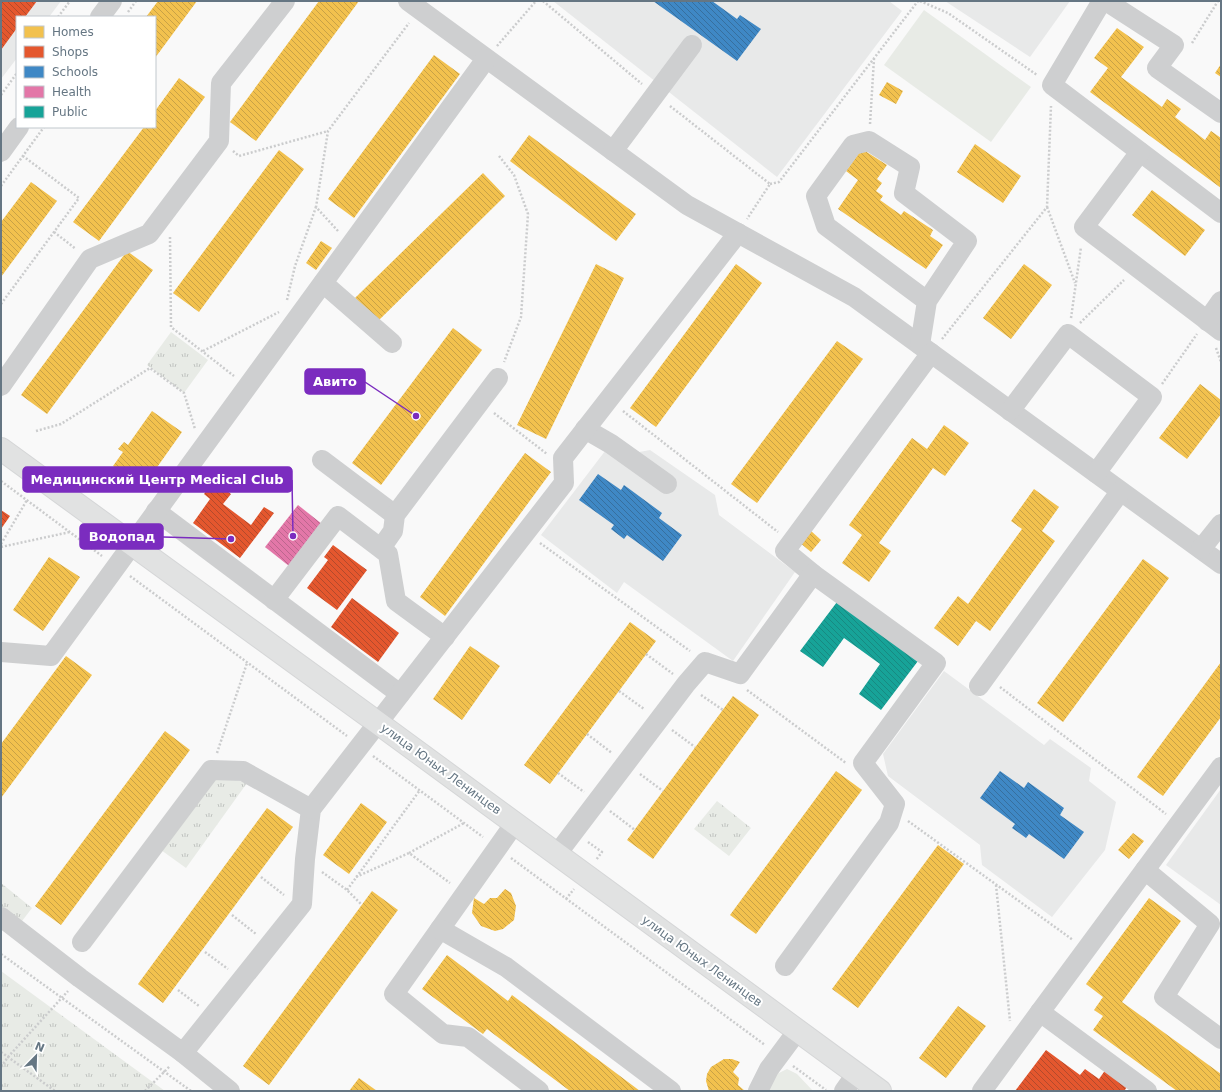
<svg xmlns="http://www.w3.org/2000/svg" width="1222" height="1092" font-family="'DejaVu Sans',sans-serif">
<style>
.built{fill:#e8e9e9}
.green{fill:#e8ebe6}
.park{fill:url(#park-tufts)}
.homes{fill:url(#homes-back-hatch)}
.shops{fill:url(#shops-back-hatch)}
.schools{fill:url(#schools-back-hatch)}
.health{fill:url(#health-back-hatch)}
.public{fill:url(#public-back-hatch)}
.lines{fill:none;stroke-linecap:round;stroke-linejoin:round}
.major-casing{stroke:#d5d6d7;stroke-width:24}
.path{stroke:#cbcccd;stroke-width:2.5;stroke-dasharray:2 2;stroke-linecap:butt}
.minor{stroke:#cecfd0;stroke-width:20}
.major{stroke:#e1e2e2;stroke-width:22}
.labels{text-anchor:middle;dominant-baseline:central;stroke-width:4;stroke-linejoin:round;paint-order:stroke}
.street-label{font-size:12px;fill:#657683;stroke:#fff}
.leader{fill:none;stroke:#7b2cbf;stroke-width:1.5}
.callout-dot{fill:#7b2cbf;stroke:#fff;stroke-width:1.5}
.callout{fill:#7b2cbf;stroke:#7b2cbf;stroke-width:1.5}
.callout-label{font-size:13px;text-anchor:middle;font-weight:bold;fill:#fff}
</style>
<defs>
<pattern id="park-tufts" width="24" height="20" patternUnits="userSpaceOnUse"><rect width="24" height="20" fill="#e8ebe6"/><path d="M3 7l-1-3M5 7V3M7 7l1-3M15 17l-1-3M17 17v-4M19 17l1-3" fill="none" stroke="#c0c3c0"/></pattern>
<pattern id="homes-back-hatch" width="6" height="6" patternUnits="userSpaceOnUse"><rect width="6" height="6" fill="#f2c14e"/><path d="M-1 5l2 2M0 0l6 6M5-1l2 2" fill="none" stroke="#c8a146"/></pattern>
<pattern id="shops-back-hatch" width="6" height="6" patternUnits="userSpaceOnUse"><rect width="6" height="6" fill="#e4572e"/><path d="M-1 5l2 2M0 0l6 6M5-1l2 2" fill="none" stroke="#b24a2c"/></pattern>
<pattern id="schools-back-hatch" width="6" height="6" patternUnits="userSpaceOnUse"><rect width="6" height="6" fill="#3f88c5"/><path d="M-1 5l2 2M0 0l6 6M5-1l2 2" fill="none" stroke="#376f9e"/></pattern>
<pattern id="health-back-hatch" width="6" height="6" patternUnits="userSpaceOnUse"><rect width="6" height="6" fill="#e377a8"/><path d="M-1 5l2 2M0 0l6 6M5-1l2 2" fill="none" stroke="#bc668e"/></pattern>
<pattern id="public-back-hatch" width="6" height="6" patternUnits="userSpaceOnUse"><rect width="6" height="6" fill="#17a398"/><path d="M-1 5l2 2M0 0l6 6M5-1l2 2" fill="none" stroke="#188981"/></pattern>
</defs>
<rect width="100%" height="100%" fill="#f9f9f9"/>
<!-- built -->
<g class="built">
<path d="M1,1h60l-12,16h-32v41l-16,21z"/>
<path d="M553,1h336l13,10 -125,166z"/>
<path d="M945,1h125l-40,56z"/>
<path d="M615,438l19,15 16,-3 65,45 4,20 76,57 -62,89 -109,-79 -7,11 -76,-58z"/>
<path d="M944,671l100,74 6,-6 41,29 -2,13 27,21 -11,48 -53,67 -70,-52 -2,-20 -92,-69 -5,-22z"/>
<path d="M1221,789v116l-55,-40z"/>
</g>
<!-- green -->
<g class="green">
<path d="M924,10l107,77 -40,55 -107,-77z"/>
<path d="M787,1069l10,5 16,17h-50l10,-15z"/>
</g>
<!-- park -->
<g class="park">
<path d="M171,332l37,28 -24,33 -37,-28z"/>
<path d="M225,777l22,6 -61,85 -25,-18 51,-70z"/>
<path d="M717,801l34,27 -22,28 -35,-27z"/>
<path d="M1,883l31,25 -13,17 -18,-14z"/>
<path d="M1,971l164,120h-164z"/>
</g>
<!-- homes -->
<g class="homes">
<path d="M158,1h39l-42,57v-41h-9z"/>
<path d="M319,1h40l-103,140 -26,-19z"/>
<path d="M1117,28l27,19 -23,30 41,30 5,-8 14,10 -6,8 30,23 6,-9 10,7v50l-131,-96 18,-24 -14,-10z"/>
<path d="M434,55l26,19 -106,144 -26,-19z"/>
<path d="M1221,64v13l-6,-4z"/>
<path d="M179,78l26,19 -106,144 -26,-19 71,-95h11v-16z"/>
<path d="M887,82l16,9 -7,13 -17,-9z"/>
<path d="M529,135l107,79 -20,27 -106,-80z"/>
<path d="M975,144l46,32 -18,27 -46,-31z"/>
<path d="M862,149l25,16 -10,14 5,4 -6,8 7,5 -3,4 21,15 3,-4 29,19 -3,6 13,9 -17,24 -88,-60 20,-29 -12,-9z"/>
<path d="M279,150l25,19 -105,143 -26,-19z"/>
<path d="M483,173l22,23 -127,125 -23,-23z"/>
<path d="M31,182l26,19 -56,76v-55z"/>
<path d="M1152,190l53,40 -20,26 -53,-41z"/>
<path d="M321,241l11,7 -16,22 -10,-7z"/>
<path d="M127,251l26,19 -106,144 -26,-19z"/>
<path d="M596,264l28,14 -78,161 -29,-14z"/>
<path d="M736,264l26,19 -106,144 -26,-19z"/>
<path d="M1024,264l28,21 -41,54 -28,-21z"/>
<path d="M453,328l29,22 -101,135 -29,-22z"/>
<path d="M837,341l26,18 -106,144 -26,-19z"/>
<path d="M1200,384l21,16v14l-34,45 -28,-21z"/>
<path d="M152,411l30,21 -39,55 -30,-21 10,-14 -5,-3 6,-7 4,3z"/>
<path d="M944,425l25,18 -24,33 -12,-8 -54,75 12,8 -22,31 -27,-19 20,-28 -13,-10 63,-87 15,11z"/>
<path d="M525,453l26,19 -106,144 -25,-19z"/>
<path d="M1034,489l25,18 -17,24 13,10 -65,90 -14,-10 -18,25 -24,-18 24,-32 10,8 54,-75 -11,-8z"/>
<path d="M810,530l11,10 -10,12 -12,-10z"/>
<path d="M49,557l31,20 -37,54 -30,-21z"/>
<path d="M1143,559l26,19 -106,144 -26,-19z"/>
<path d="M630,622l26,19 -106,143 -26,-19z"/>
<path d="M470,646l30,20 -38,54 -29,-21z"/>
<path d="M66,656l26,19 -91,123v-54z"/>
<path d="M1221,662v55l-58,79 -26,-19z"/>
<path d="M733,696l26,19 -106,144 -26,-19z"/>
<path d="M165,731l25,19 -129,175 -26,-19z"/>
<path d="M836,771l26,19 -106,144 -26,-19z"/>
<path d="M361,803l26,19 -38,52 -26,-19z"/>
<path d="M267,808l26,19 -130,176 -25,-19z"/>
<path d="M1133,833l11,8 -15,18 -11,-9z"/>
<path d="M938,845l26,19 -106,144 -26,-19z"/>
<path d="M505,889l6,4 5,13 -2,14 -11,9 -8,2 -14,-5 -9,-13 2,-15 10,6 6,-6h7z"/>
<path d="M372,891l26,19 -129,175 -26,-19z"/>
<path d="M1149,898l32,23 -59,81 99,72v17h-44l-84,-61 10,-14 -9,-6 9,-13 -17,-13z"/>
<path d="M447,955l61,46 4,-6 128,96h-70l-83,-62 -4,5 -61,-45z"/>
<path d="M958,1006l28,20 -40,52 -27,-20z"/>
<path d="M724,1059h8l8,3 -7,10 6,6 -1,7 7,6h-36l-3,-10 1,-7 4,-7z"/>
<path d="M359,1078l18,13h-28z"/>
</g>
<!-- shops -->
<g class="shops">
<path d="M1,1h36l-12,16h-8v11l-16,22z"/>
<path d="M213,481l18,13 -8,10 28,21 13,-18 10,6 -34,45 -47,-35 17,-24 -6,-5z"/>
<path d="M1,510l9,6 -9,13z"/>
<path d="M333,545l34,25 -30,40 -30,-22 21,-28 -4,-3z"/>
<path d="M352,598l47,35 -21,29 -47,-35z"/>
<path d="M1046,1050l34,25 5,-6 14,10 7,-10 22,17 -4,5h-109z"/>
</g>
<!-- schools -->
<g class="schools">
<path d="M653,1h59l25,18 3,-4 21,14 -24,32z"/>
<path d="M598,474l23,16 3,-5 38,28 -3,5 23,17 -19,26 -36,-26 -3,4 -13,-10 3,-4 -35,-25z"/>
<path d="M1000,771l24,17 4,-6 36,26 -4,7 24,17 -20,27 -35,-25 -3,4 -14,-10 3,-4 -35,-26z"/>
</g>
<!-- health -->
<path class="health" d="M298,505l24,19 -33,42 -24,-19z"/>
<!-- public -->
<path class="public" d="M837,602l81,59 -37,49 -22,-16 21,-30 -36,-26 -21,29 -23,-16z"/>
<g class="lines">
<defs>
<path id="major" d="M1,449l377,274 502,368"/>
</defs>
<!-- major casing -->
<use href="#major" class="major-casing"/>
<!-- path -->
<g class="path">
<path d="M543,1l99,83"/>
<path d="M920,1l28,12 89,62"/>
<path d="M128,12l8,-11"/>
<path d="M58,17l12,-16"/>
<path d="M1192,43l26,-42"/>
<path d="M497,46l39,-45"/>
<path d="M1,95l16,-22"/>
<path d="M670,106l100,78 -23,35"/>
<path d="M870,124l4,-65"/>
<path d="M233,151l6,5 89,-25"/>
<path d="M499,156l15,19 14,39 -7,103 -17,45"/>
<path d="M770,184l9,-2 139,-181"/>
<path d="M1,186l43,-59"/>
<path d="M1047,207l28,76"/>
<path d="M338,231l-22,-24 12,-76 81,-108"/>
<path d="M54,232l22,17"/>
<path d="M170,237l1,90 63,49"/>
<path d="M287,300l8,-34 21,-59"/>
<path d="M1,304l78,-106 -56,-42"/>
<path d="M1071,318l10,-71"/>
<path d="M1080,323l44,-43"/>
<path d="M942,339l105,-132 4,-101"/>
<path d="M1216,348l5,14"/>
<path d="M203,351l76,-39"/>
<path d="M1162,384l35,-50"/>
<path d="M623,411l155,121"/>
<path d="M494,413l53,41"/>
<path d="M36,431l25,-7 89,-56 34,25 11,36"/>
<path d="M1,481l101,75"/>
<path d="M540,543l150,108"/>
<path d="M1,544l26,-44"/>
<path d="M1,547l69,-15"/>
<path d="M130,576l217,160"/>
<path d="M646,654l27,20"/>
<path d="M1000,687l166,127"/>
<path d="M747,690l99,73"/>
<path d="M619,691l25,18"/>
<path d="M701,695l22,15"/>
<path d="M672,730l23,17"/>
<path d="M587,734l25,19"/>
<path d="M217,753l30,-90"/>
<path d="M373,756l110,81"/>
<path d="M558,773l26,19"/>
<path d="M640,774l23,17"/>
<path d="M610,811l25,19"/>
<path d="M908,821l165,119"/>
<path d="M588,842l14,10 -6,8"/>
<path d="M409,853l55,-30"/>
<path d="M511,858l254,187"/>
<path d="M322,872l25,18 15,15"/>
<path d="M261,877l23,18"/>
<path d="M356,877l53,-24 41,30"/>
<path d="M996,885l14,136"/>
<path d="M347,890l73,-100"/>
<path d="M566,899l8,-10"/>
<path d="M232,915l24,19"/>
<path d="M205,952l23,17"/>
<path d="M1,954l190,137"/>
<path d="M178,990l21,16"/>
<path d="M1,1052l54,39"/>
<path d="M793,1066l33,24"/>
<path d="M1,1067l7,-10 60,-66"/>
<path d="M145,1091l25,-25"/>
</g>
<!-- minor -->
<g class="minor">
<path d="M408,1l279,204 167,92 367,267"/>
<path d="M1102,1l-50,84 169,128"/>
<path d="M1106,1l68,44 -17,23 64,45"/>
<path d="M100,17l12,-16"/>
<path d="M613,151l79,-106"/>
<path d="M1,152l18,-25"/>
<path d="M1140,152l-56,75 137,104"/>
<path d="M323,283l69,60"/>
<path d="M1207,321l14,-20"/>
<path d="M920,345l7,-44 40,-60 -63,-48 6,-26 -41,-26 -16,4 -37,51 10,30 101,75"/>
<path d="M1,386l89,-127 59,-25 70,-93 2,-58 64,-82"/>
<path d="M1010,411l58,-77 84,63 -56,76"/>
<path d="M585,429l26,15 56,40"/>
<path d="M322,460l73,55"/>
<path d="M156,511l244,183"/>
<path d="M381,548l12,-17 2,-16 103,-137"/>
<path d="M1201,549l20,-25"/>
<path d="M813,574l-28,-23 146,-198"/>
<path d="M274,600l64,-84 50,38 8,47 49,36"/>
<path d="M1,652l50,4 435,-597"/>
<path d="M979,686l141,-194"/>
<path d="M515,823l-121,171 49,40 25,3 71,54"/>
<path d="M557,854l129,-170 19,-22 35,12 73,-100 123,89 -73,100 32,41 -6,19 -104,143"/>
<path d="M1145,870l65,54 -46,73 57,42"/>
<path d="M1,917l79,61 103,75 119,-149 3,-45 6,-50 253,-326 -1,-25 175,-225"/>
<path d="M440,929l66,38 165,124"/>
<path d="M82,942l129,-172 32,1 68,38"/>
<path d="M1040,1012l181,-245"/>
<path d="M183,1053l47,38"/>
<path d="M758,1091l11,-22 29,-39"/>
<path d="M844,1091l12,-17"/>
<path d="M982,1091l58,-79 107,79"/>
</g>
<!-- major -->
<use href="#major" class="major"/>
</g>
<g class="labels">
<!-- street labels -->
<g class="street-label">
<text transform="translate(441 769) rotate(36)">улица Юных Ленинцев</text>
<text transform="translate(702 961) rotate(36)">улица Юных Ленинцев</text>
</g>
</g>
<!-- callouts -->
<path class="leader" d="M416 416L365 382M293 536L292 480M231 539L163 537"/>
<g class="callout-dot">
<circle cx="416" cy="416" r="4"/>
<circle cx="293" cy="536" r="4"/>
<circle cx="231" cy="539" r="4"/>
</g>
<g class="callout">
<rect x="305" y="369" width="60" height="25" rx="4"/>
<rect x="23" y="467" width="269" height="25" rx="4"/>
<rect x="80" y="524" width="83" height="25" rx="4"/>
</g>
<g class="callout-label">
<text x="335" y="386">Авито</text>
<text x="157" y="484">Медицинский Центр Medical Club</text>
<text x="122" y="541">Водопад</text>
</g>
<!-- border -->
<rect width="1222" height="1092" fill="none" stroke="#657683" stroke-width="4"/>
<!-- legend -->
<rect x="16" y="16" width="140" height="112" fill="#ffffff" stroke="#c1c8cd"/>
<rect x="24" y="26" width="20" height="12" fill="#f2c14e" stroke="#c1c8cd"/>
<text x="52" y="36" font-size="12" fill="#657683">Homes</text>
<rect x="24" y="46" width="20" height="12" fill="#e4572e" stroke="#c1c8cd"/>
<text x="52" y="56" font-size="12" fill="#657683">Shops</text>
<rect x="24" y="66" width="20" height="12" fill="#3f88c5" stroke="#c1c8cd"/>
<text x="52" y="76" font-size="12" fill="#657683">Schools</text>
<rect x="24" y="86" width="20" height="12" fill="#e377a8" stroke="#c1c8cd"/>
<text x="52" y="96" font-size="12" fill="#657683">Health</text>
<rect x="24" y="106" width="20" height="12" fill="#17a398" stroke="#c1c8cd"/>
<text x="52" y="116" font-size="12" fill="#657683">Public</text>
<!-- north arrow -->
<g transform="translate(36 1056) rotate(23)" stroke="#ffffff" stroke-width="3" paint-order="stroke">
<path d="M0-3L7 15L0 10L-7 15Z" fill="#657683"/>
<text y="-6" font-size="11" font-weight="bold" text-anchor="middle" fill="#657683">N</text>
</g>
</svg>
